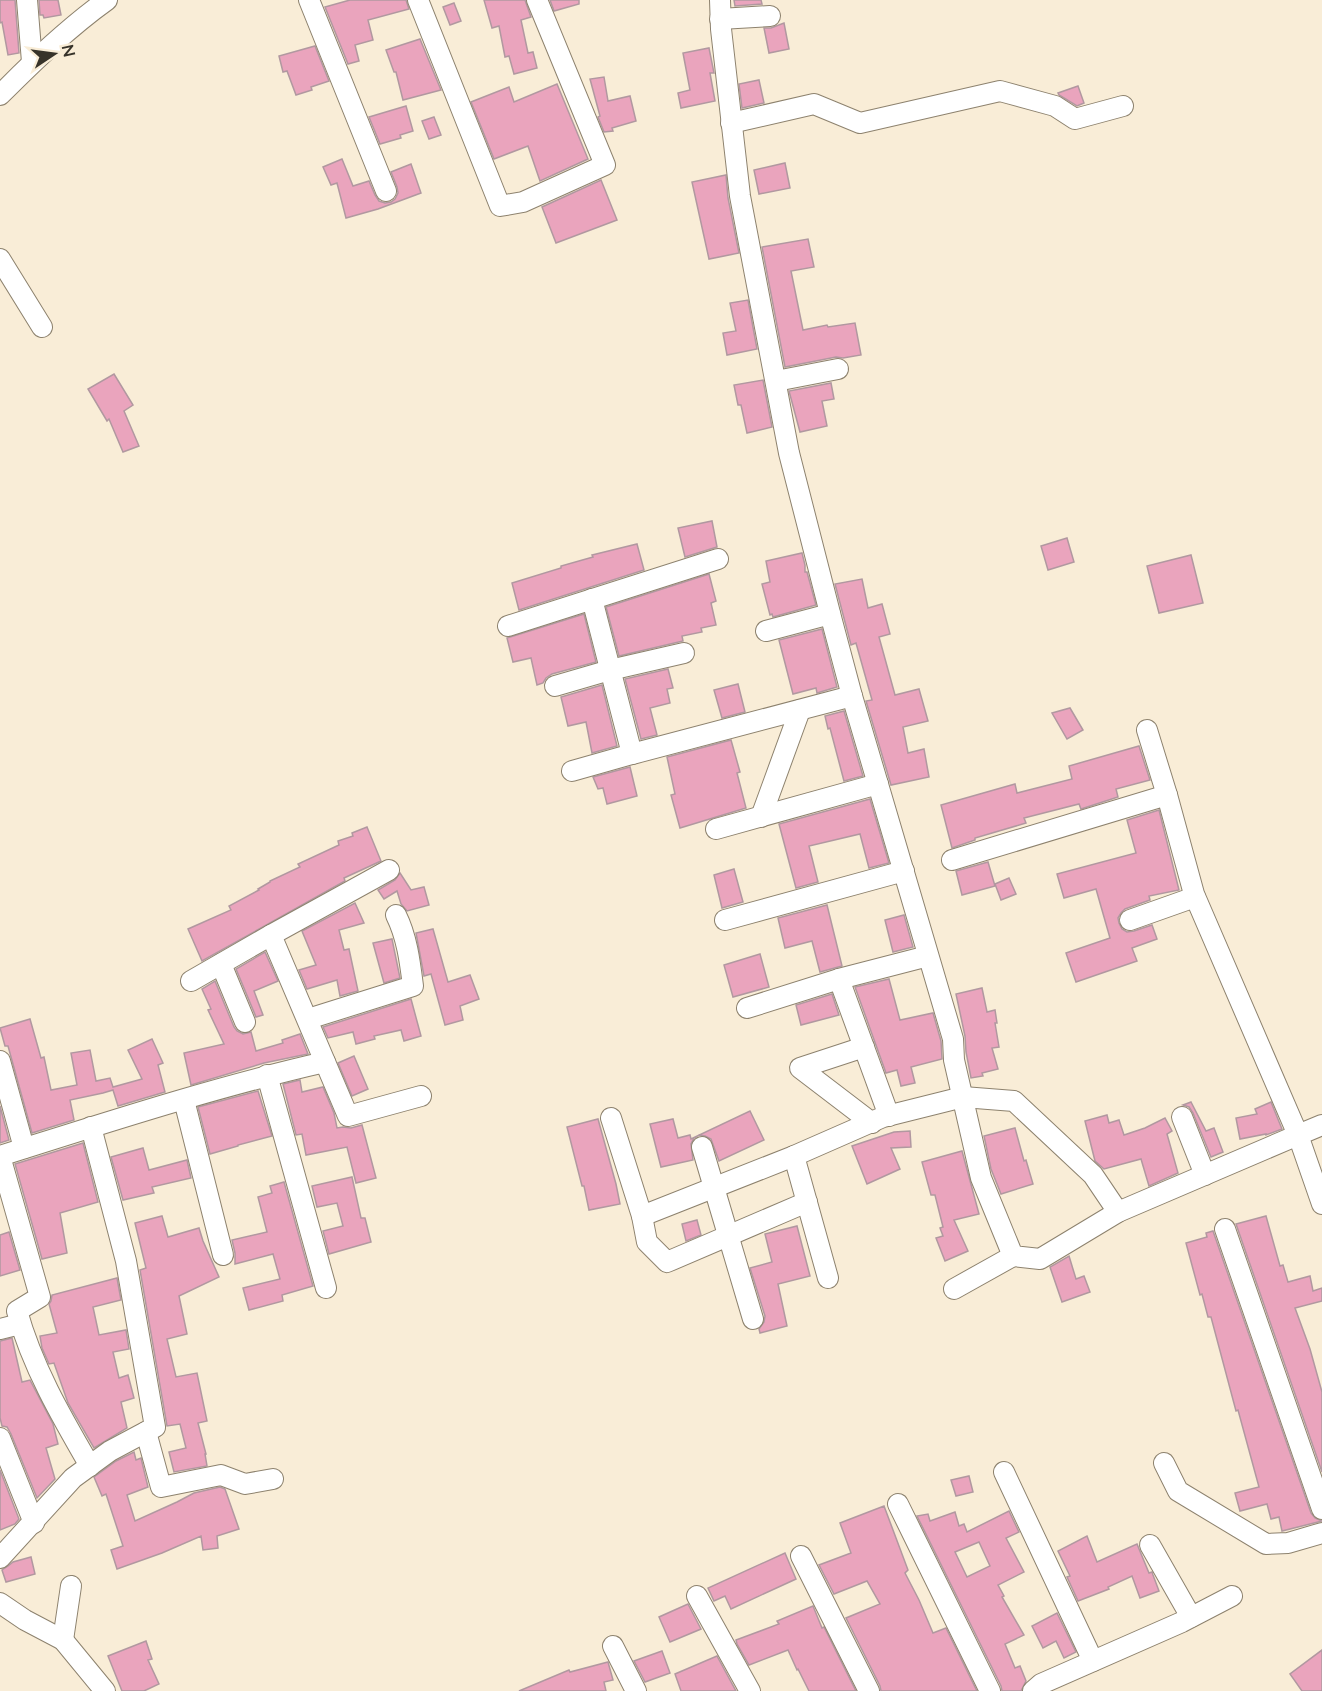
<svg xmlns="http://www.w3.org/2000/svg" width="1322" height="1691" font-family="Lato,sans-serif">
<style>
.building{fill:#eaa4bd;stroke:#b198a0;stroke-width:1.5;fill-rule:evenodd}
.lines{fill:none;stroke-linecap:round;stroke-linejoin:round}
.minor-casing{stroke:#8d826e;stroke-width:22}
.minor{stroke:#fff;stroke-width:20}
</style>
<rect width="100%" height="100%" fill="#f9edd7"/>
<!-- building -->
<g class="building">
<path d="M0,0h15l4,53 -11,2 -6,-33 -2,1z"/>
<path d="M39,0h19l3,15 -17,3 -1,-3h-3z"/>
<path d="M350,0h56l3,9 -41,11 5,20 -18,5 4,16 -11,3 -23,-57z"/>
<path d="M484,0h41l6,17 -10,3 7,33 5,-1 4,16 -23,6 -5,-18 -4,1 -6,-31 -7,2z"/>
<path d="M550,0h29v4l-25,7z"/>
<path d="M734,0h27l1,4 -27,2z"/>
<path d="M454,3l7,18 -11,4 -7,-18z"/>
<path d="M784,23l5,26 -20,4 -5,-25h7z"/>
<path d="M420,39l21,51 -38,10 -7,-28h-2l-8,-22z"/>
<path d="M315,46l14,35 -18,6 1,3 -16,5 -9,-24 -4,1 -4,-16z"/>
<path d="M709,48l5,25h-4l5,28 -34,7 -3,-15 12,-3 -7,-37z"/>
<path d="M604,77l4,24 22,-5 6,25 -24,7 1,3 -9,1 -6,-15 2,-1 -10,-37z"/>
<path d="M759,80l5,23 -22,5 -3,-24z"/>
<path d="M557,84l31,75 -48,22 -12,-35 -34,13 -23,-57 38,-15 5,15z"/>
<path d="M1078,86l6,17 -7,3 -18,-11 -1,-2z"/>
<path d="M406,106l7,25 -13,4 1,3 -21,6 -11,-27z"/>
<path d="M434,117l7,18 -12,4 -7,-18z"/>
<path d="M342,159l11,27 16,-5 6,14 4,6 6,2 6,-1 4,-3 3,-6 -1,-6 -6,-15 20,-8 10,29 -43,16 -32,9 -9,-35 -6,2 -8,-18z"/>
<path d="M785,163l5,25 -31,6 -5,-24z"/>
<path d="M726,175l2,23 11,55 -30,6 -17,-77z"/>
<path d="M601,180l16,40 -61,23 -14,-36z"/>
<path d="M808,239l6,28 -23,4 12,59 24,-5 1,2 27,-4 6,32 -18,3 -7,-1 -51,10 -23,-120z"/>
<path d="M748,300l9,49 -30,6 -4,-22 13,-2 -6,-28z"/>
<path d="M114,374l19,31 -9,6 15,35 -16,6 -14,-33 -2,2 -19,-32z"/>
<path d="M763,380l9,47 -25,6 -6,-28h-3l-4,-20z"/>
<path d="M831,383l3,16 -12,2 5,25 -27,6 -11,-41z"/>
<path d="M712,521l5,26 -32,10 -7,-29z"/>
<path d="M1067,538l7,24 -26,8 -7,-24z"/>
<path d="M637,544l7,26 -125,40 -7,-27 49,-15v-2l32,-9 -1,-2z"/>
<path d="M802,553l3,12v7h2l9,33 -43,12 -1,-3 -2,1 -8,-31 8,-2 -4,-21z"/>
<path d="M1191,555l12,48 -44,10 -12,-47z"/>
<path d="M709,574l7,27 -5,2 5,22 -15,3 1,4 -20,4 1,5 -64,15 -13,-49z"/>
<path d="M862,579l6,29 14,-4 8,30 -11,3 16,58 24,-6 9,32 -25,6 5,26 16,-4 5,28 -38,8 -25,-84 6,-1 -16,-57 -5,2 -16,-61z"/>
<path d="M584,614l12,48 -44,12 -6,4 -3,5 -6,2 -6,-27 -18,4 -6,-24z"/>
<path d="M822,629l15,58 -20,6 -1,-5 -23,6 -14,-54z"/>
<path d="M668,669l5,19 -6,1 3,14 -20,5 7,27 -16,4 -16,-60z"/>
<path d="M738,684l7,28 -23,6 -8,-28z"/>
<path d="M602,685l15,61 -25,7 -6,-31 -18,4 -7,-29z"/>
<path d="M1070,708l13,22 -16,9 -15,-26z"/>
<path d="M844,711l19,65 -19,5 -14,-53 -2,1 -3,-13z"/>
<path d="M731,740l9,32 -3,1 9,35 -66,20 -9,-33 4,-1 -8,-37z"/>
<path d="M1139,746l11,34 -34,9 2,8 -37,12 -2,-5 -55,14 2,5 -51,15v2l-23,8 -11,-43 74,-21 2,9 55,-14 -3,-13z"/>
<path d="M630,767l7,29 -30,8 -4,-16 -5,1 -5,-12z"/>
<path d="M870,799l19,64 -20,5 -9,-34 -51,12 9,36 -22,6 -17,-64z"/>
<path d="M1159,810l20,80 -30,6 1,4 -25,9 -4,4 -3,5 1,5 3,6 5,3 7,-1 18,-6 5,14 -25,9 5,13 -61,21 -10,-29 44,-15 -14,-49 -32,9 -7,-24 79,-21 -9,-33z"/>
<path d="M367,827l14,34 -37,17 1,3 -143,80 -14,-32 43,-19 -2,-4 30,-16 -1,-1 12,-7v-1l30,-14 -2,-3 41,-19 -1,-4 15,-5 -1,-3z"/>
<path d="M988,862l7,24 -33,9 -6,-24z"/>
<path d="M734,869l9,33 -21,6 -8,-33z"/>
<path d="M400,873l11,17 13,-3 5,18 -22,6 -6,-7 -4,-13 -13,8 -6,-9 17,-10z"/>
<path d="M1009,878l7,16 -15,6 -6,-16z"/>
<path d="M355,903l9,20 -25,7 5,20 5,-1 9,42 -18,5 -3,-16 -30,9 -8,-19 17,-5 -14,-34z"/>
<path d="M827,905l15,61 -22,6 -8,-31 -27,7 -7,-30z"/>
<path d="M904,915l9,32 -20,5 -8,-32z"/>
<path d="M433,929l15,53 22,-7 9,24 -19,7 3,14 -18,5 -14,-51 -7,2 -8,-43z"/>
<path d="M392,939l8,39 -16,5 -11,-40z"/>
<path d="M265,952l13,29 -24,10 9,24 -7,2 -20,-48z"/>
<path d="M760,954l9,33 -36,10 -9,-32z"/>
<path d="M889,979l11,41 33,-7 8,28 1,18 -31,8 4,16 -14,3 -4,-16 -11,3 -31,-86z"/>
<path d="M215,981l19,46 3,4 6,3 8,-2 5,19 27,-8 -1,-3 18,-6 8,20 -44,9 -73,22 -7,-32 40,-9 -16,-34 3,-1 -9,-20z"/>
<path d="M982,988l5,24 8,-2 2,13h-2l4,24 -7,1 6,21 -16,4 1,3 -12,2 -5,-26 -1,-16 -9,-42z"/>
<path d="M832,994l7,21 -38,10 -5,-20z"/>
<path d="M411,999l10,37 -17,5 -3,-11 -27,6 1,3 -19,5 -3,-12 -25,6 -5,-11z"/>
<path d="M30,1019l11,39 3,-1 7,33 26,-5 -6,-32 19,-3 6,31 14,-3 3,9 29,-8 -14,-29 24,-11 11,24 -5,2 7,27 -47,14 -5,-16 -10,3 -33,7 4,20 -42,13 -24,-87h-3l-5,-18z"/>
<path d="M354,1056l14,33 -16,7 -14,-33z"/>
<path d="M300,1080l2,12 21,-5 11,26 3,15 6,-1 8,1 11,-3 14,53 -20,5 -9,-36 -41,8 -4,-21 -6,1 -13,-51z"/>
<path d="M258,1091l14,45 -34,9v1l-28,8 -12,-47z"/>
<path d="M1191,1102l15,29 8,-3 9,24 -12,5 -18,-44 -4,-6 -6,-2z"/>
<path d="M1271,1102l11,27 -16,6v-1l-26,5 -4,-21 21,-4 -2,-5z"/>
<path d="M0,1106l9,34 -9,3z"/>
<path d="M750,1111l14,29 -45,21 -8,-22 -6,-3 -6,-1 -5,3 -3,6 2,16 -32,7 -11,-43 23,-5 5,19 12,-3 1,4z"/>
<path d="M1107,1115l2,8 10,-3 5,15 21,-7 20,-10 7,13 -5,3 11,39 -29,13 -8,-27 -37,10 -9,-8 -10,-40z"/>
<path d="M598,1119l18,65 4,20 -31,6 -5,-24h-2l-15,-59z"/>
<path d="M1015,1128l9,33 2,-1 7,24 -32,10 -10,-25 -7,-33z"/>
<path d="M910,1131l1,16 -20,1 9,21 -33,15 -15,-38 42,-14z"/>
<path d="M83,1143l15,59 -38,11 7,40 -25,6 -27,-95z"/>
<path d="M143,1148l6,22 38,-10 4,18 -39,9 2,6 -31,7 -12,-43z"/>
<path d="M962,1151l17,63 -25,6 14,31 -23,10 -9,-23 7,-2 -3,-8 3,-1 -8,-32h-4l-9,-33z"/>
<path d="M352,1177l9,41h4l6,24 -42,12 -6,-23 20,-5 -6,-23 -20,4 -5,-21z"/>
<path d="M284,1182l29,104 -31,9 1,6 -34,9 -6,-22 37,-9 -7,-25 -38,10v-11l-3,-13 35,-8 -9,-35 14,-4 -2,-7z"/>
<path d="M162,1216l6,21 31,-9 4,13 16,36 -40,19 8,38 -20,5 9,38 21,-4 10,48 -9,2 8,31h-1l2,12 -33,6 -5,-20 17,-4 -6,-24 -13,2 -27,-156 6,-2 -11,-45z"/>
<path d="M1266,1216l14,50 3,-1 5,17 22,-6 3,15 9,-3v13l-27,7 15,41 12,43v80l-86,-248z"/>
<path d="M697,1220l4,15 -15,6 -4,-17z"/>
<path d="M797,1226l13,50 -32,8 9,42 -27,7 -1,-4 5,-7 1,-6 -15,-48 22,-6 -7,-28z"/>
<path d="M1213,1231l98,282 4,5 7,3 -40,10 -3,-14 -8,2 -4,-15 -27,7 -5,-18 24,-6 -21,-77 -2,1 -25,-94h-3l-6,-23 -2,1 -14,-52 21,-6 -1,-4z"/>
<path d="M9,1232l11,38 -20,6v-41z"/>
<path d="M1069,1256l7,23 8,-3 6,16 -28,10 -12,-35z"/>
<path d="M117,1278l4,22 -28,7 6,28 27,-5 3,19 -16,3 6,26 9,-3 6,23 -13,4 6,26 -33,20 -26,-45 -14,-40 -5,1 -7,-16 -2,-12 17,-3 -8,-29 2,-3 1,-6z"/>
<path d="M12,1338l10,44 8,-2 23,44 5,20 -12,4 9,31 -18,19 -26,-64 -4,-7 -5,-1 -2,-8v-77z"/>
<path d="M134,1452l2,8 5,-2 7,29 -21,8 8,26 42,-19 17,-9 26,-6 5,2 14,40 -22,7 1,12 -15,2 -2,-14 -39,17 -45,16 -6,-19 12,-4 -17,-52 -4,2 -8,-19 22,-16z"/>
<path d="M0,1470l19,49 -4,5 -15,6z"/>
<path d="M969,1476l4,16 -17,4 -5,-16z"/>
<path d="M884,1506l24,64 -3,3 14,27 14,33 13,-5 31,63h-96l-1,-5 -34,-68 34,-14 -13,-23 -33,13 -15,-29 32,-12 -11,-30z"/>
<path d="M1009,1511l10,21 -13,6 18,34 -26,13 6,11 -2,1 22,38 -19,9 10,24 5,-2 6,15 -5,10h-19l-1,-5 -84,-170 11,-2 2,7 25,-9 4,14 5,-2 3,8zM979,1542l11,24 -23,11 -12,-25z"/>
<path d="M1087,1536l10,26 40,-18 12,29 3,-1 1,3 6,16 -19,7 -8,-22 -24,11 1,2 -31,12 -11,-24 3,-1 -12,-25z"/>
<path d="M785,1553l11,26 -65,30 -6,-13 -11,5 -6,-13z"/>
<path d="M31,1557l4,17 -29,8 -4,-12 6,-4 5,-4z"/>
<path d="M688,1604l13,25 -31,13 -11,-25z"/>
<path d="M813,1606l9,22 2,-1 32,64h-47l-11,-22 -1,1 -9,-20 -39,15 -12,-21 -1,-4 43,-16 -2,-3z"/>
<path d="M1057,1613l19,39 -12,6 -8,-17 -13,7 -11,-22z"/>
<path d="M146,1641l6,18 -4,1 11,24 -15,7h-22l-14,-35z"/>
<path d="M1322,1650v41h-20l-12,-17z"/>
<path d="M662,1651l8,22 -25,9 -11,-21z"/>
<path d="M717,1656l19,35h-55l-6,-17z"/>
<path d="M608,1662l5,18 -9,2 2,9h-87l50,-21 1,2z"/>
</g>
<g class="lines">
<defs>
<g id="minor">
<path d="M27,0l5,62"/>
<path d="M309,0l77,191"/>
<path d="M418,0l82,206 23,-4 82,-37 -68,-165"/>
<path d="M720,0l1,29 19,167 49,257 43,168 20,75 101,343 1,21 27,118 32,78 27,3 78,-47 180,-77 24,69"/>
<path d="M720,19l50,-3"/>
<path d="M0,95c34,-34 68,-67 107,-95"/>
<path d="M731,123l83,-19 46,19 140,-32 55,15 20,13 48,-13"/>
<path d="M0,259l42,68"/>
<path d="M776,381l62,-12"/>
<path d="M592,599l40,155 220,-58"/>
<path d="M508,626l210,-67"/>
<path d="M766,631l64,-17"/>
<path d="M555,686l55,-16 74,-17"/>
<path d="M1147,730l20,65"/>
<path d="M572,771l60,-17"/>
<path d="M761,817l39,-107"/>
<path d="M716,829l162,-45"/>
<path d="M952,860l215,-65 27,99 104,241 24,-10"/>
<path d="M389,870l-118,65 77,181 73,-20"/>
<path d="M725,920l179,-49"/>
<path d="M1130,920l65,-23"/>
<path d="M221,964l24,58"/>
<path d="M839,979l50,137"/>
<path d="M191,981l80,-46"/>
<path d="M747,1008l92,-29 89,-23"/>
<path d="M308,1019l105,-33c-3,-24 -6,-49 -17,-71"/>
<path d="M864,1047l-64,21 72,55"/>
<path d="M0,1061l24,87"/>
<path d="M267,1075l59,213"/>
<path d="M184,1100l39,155"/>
<path d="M1182,1117l23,58"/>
<path d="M611,1118l31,98 152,-60 89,-39 80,-20 51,4 79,74 25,37"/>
<path d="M702,1147l51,172"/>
<path d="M0,1156l40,141 -23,14c15,55 44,105 73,155"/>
<path d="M0,1156c108,-34 215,-69 325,-94"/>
<path d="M794,1156l34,122"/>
<path d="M642,1216l5,26 20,20 140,-60"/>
<path d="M1225,1229l97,280"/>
<path d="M954,1289l59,-33"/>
<path d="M0,1329l20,-5"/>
<path d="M146,1432l15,55 60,-12 24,9 28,-5"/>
<path d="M0,1438l34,85"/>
<path d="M1164,1463l14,28 88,53 22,-1 34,-10"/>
<path d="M1004,1472l89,189"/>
<path d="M898,1504l92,187"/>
<path d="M1150,1545l41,72"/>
<path d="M801,1556l68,135"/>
<path d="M0,1558l73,-80 37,-27 45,-24 -29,-166 -35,-134"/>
<path d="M697,1596l53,95"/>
<path d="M0,1603l25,17 38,20 42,51"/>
<path d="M63,1640l8,-54"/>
<path d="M613,1646l23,45"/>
<path d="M1033,1691l8,-7 141,-62 50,-26"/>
</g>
</defs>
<!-- minor casing -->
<use href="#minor" class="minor-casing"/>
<!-- minor -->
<use href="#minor" class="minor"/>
</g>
<!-- north arrow -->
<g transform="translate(54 54) rotate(77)" stroke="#f9edd7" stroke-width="4.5" paint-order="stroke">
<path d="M0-4.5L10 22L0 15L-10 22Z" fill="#37332a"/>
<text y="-9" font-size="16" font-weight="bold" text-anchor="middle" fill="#37332a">N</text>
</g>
</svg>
